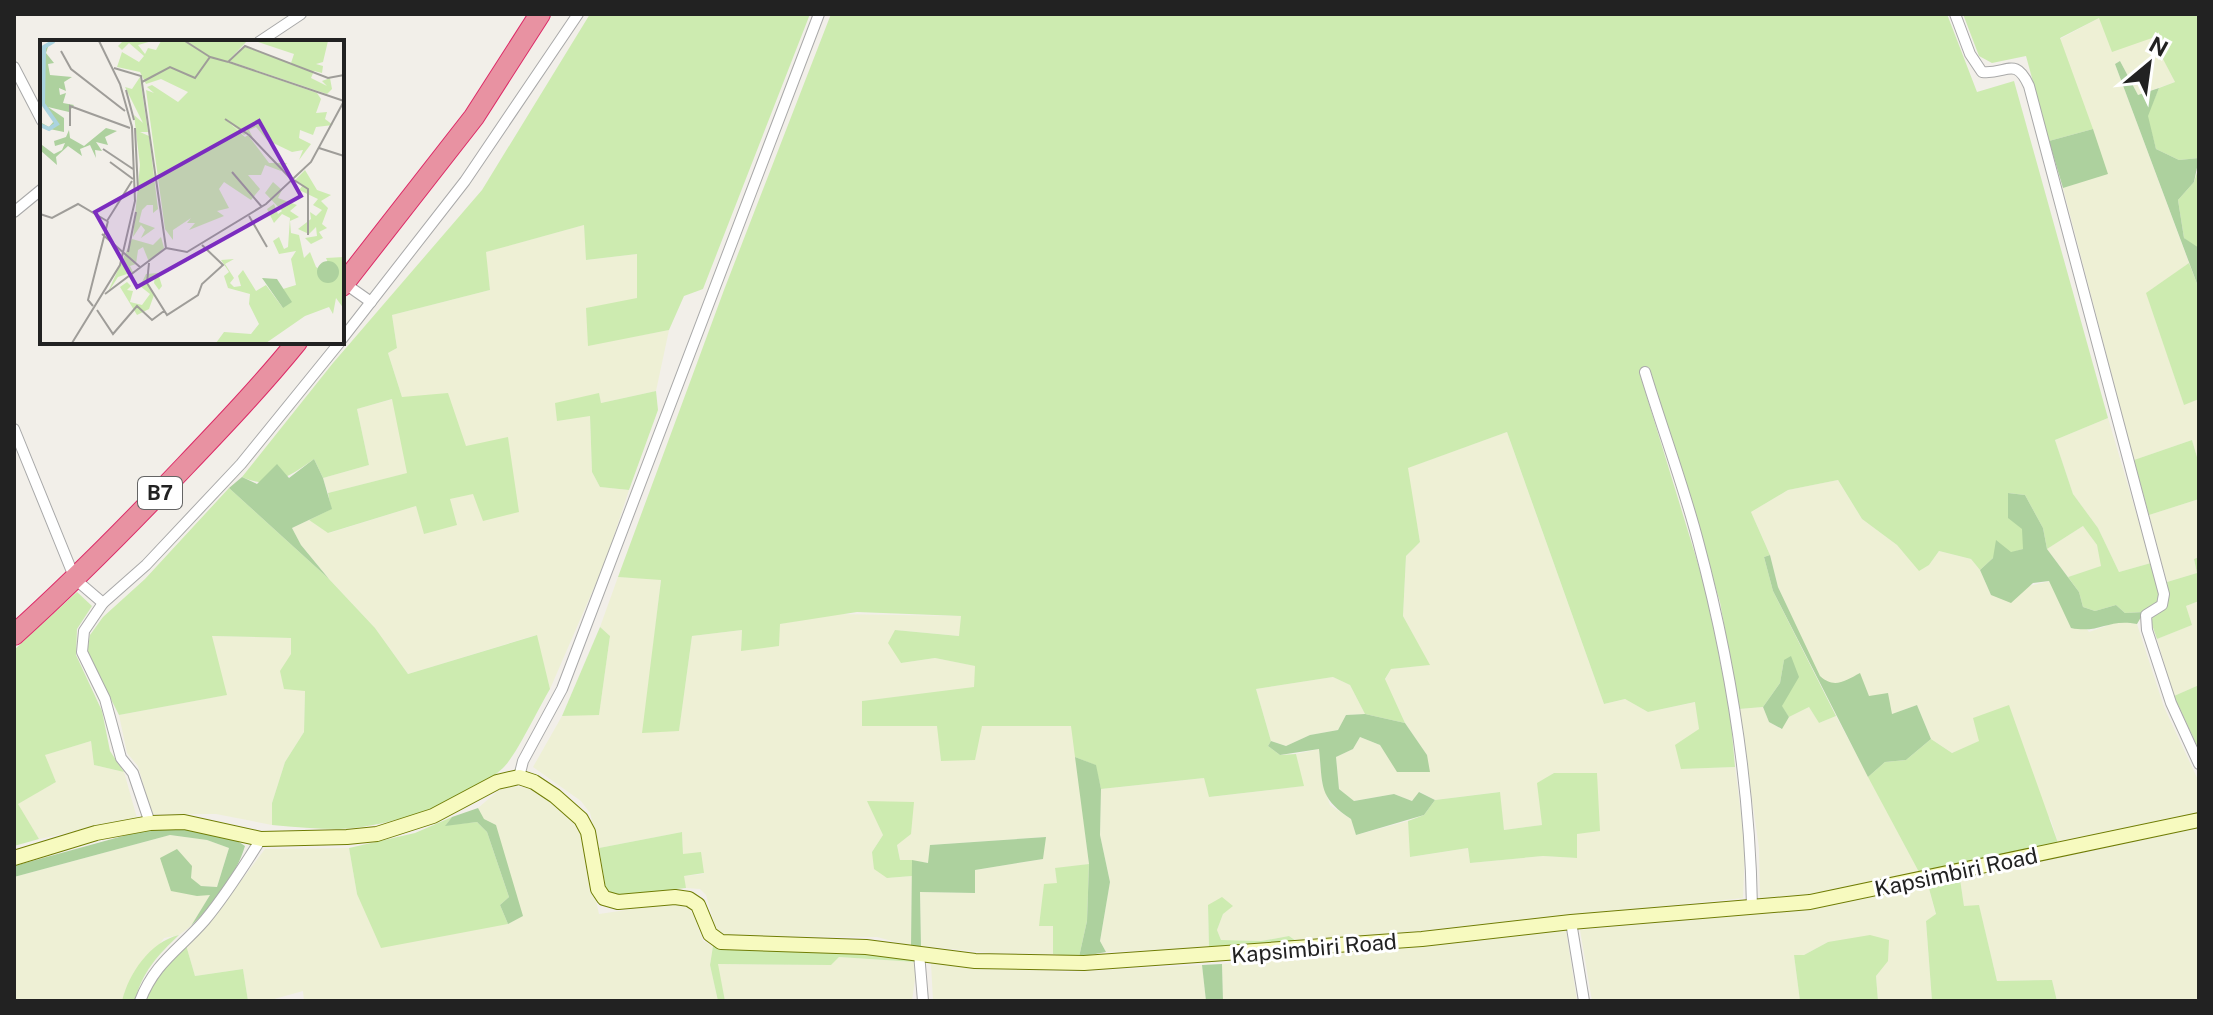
<svg xmlns="http://www.w3.org/2000/svg" width="2213" height="1015" font-family="'Public Sans',sans-serif">
<style>
.farmland{fill:#eef0d5}
.grass{fill:#cdebb0}
.forest{fill:#add19e}
.lines{fill:none;stroke-linecap:round;stroke-linejoin:round}
.street-casing{stroke:#a9a9a9;stroke-width:12}
.secondary-casing{stroke:#707d05;stroke-width:16}
.highway-casing{stroke:#dc2a67;stroke-width:22}
.street{stroke:#fff;stroke-width:10}
.secondary{stroke:#f7fabf;stroke-width:14}
.highway{stroke:#e892a2;stroke-width:20}
.labels{text-anchor:middle;dominant-baseline:central;stroke-width:6;stroke-linejoin:round;paint-order:stroke}
.shield{fill:#fff;stroke:#646464;stroke-width:2}
.shield-label{font-size:20px;font-weight:bold;fill:#222}
.street-label{font-size:22px;fill:#222;stroke:#fff}
.inset-river{fill:none;stroke:#aad3df;stroke-width:4}
.inset-road{fill:none;stroke:#9f9d99;stroke-width:2}
.view{fill:#7b2cbf;fill-opacity:0.15;stroke:#7b2cbf;stroke-width:4}
.inset-edge{fill:none;stroke:#222;stroke-width:4}
</style>
<rect width="100%" height="100%" fill="#f2efe9"/>
<!-- farmland -->
<g class="farmland">
<path d="M2099,18l53,19 23,45 -37,13 -18,-34 -5,3 74,199 -42,31 37,110 15,-5v65l-7,-24 -58,20 -71,-272 44,-15 -47,-134z"/>
<path d="M584,225l3,35 50,-6v44l-49,47 81,-15 -13,61 -55,12 -2,-9 -9,22 2,56 8,15 29,3 -23,70 -56,129 -14,-54 -128,39 -33,-46 -46,-49 -28,-34 -9,-17 17,-8 20,13 87,-27 9,28 25,-35 24,-6 -8,-47 -64,-49 -14,-44 9,-5 -5,-33 98,-25 -5,-38z"/>
<path d="M393,399l15,74 -80,20 -5,-15 46,-13 -12,-56z"/>
<path d="M2108,418l43,145 -32,9 -21,-44 -25,-34 -18,-54z"/>
<path d="M1507,432l97,272 21,-5 23,13 48,-10 3,27 -18,40 54,-2 10,78 -2,53 -444,45 -10,-7 -28,5 -40,-1 -4,-10 6,-16 -15,-9 1,43 -103,4 -6,-11 10,-59 -10,-47 1,-46 103,-11 6,19 93,-11 -7,-32 23,-5 3,33 8,23 21,14 5,16 52,-14 3,36 57,-9 2,15 73,-7 34,2v-24l-23,-61 -16,10 4,42 -38,5 -5,-38 -64,8 -15,-8 -8,9 -18,-7 -41,7 -14,-12 -3,-32 17,-8 7,-12 20,8 18,27 29,-17 -22,-32 -20,-43 6,-11 38,-4 -26,-49 3,-60 14,-14 -13,-74z"/>
<path d="M1838,480l24,39 35,26 22,25 10,-5 10,-14 32,8 9,11 11,25 59,-14 39,51 31,-11 17,3 27,83 35,75v33l-141,28 -7,-23 -71,-79 -28,12 -21,-14 -14,-34 -25,9 -23,-17 -29,-13 -13,-1 -8,-7 -41,-89 -8,-32 -19,-43 37,-22z"/>
<path d="M2199,499v58l-5,2 3,14 -30,9 -18,-67z"/>
<path d="M2083,526l14,19 5,21 -34,11 -21,-28z"/>
<path d="M618,577l43,2 -18,153 36,-2 13,-94 50,-6 -1,20 39,-26 54,-10 127,2 -1,20 -65,-6 6,33 34,-5 41,8 -2,22 -112,13v25h76l3,35 41,-35h90l17,138 -34,5 3,14 -19,43h14v28l-63,-1 -69,-7 -1,-54 55,1v-23l68,-11 2,-22 -115,8 -1,18 -29,-3 -3,-16 -29,-43 15,34 -11,17 15,26 25,-2 -1,70 -34,-9 -151,-1 -9,-4 -11,-37 -6,-6 -14,-1 -3,-12 21,-2 -21,-19 -1,-23 -83,16 -9,-35 -9,-12 -48,-34 29,-51 37,-2 11,-78 -10,-9z"/>
<path d="M2199,601v84l-25,11 -17,-57 34,-14 -5,-19z"/>
<path d="M211,636l80,2v16l14,37 -1,41 -19,30 -13,41v22l-56,-11h-64l-14,-48 -11,-13 -8,-38 107,-20z"/>
<path d="M1333,677l17,8 15,29 -19,1 -8,15 -28,5 -24,11 -15,-5 -15,-52z"/>
<path d="M1763,707l6,15 12,7 8,-12 20,-10 10,16 17,-7 84,158 -94,19 -66,6 -1,-51 -20,-139z"/>
<path d="M91,741l3,24 30,7 13,46 -98,21 -22,-35 39,-22 -12,-27z"/>
<path d="M513,786l16,2 36,23 15,18 19,85 75,-11 13,3 7,10 9,25 10,5 -3,19 8,36h-414l-1,-10 -36,10h-19l-5,-32 -48,7 -9,-31 17,-14 62,-82 84,-1 8,46 150,30 15,-8 -44,-108 21,-18z"/>
<path d="M2199,828v173h-142l-5,-21 -55,1 -18,-75h-15l-4,-27z"/>
<path d="M170,835l37,5 22,8 -12,39 -16,-1 -41,-28 51,36 -20,32 -12,9 -15,3 -39,53 -3,10h-108v-124z"/>
<path d="M1928,885l8,30 -10,6 6,80h-54l-2,-25 11,-15 -59,-19 -24,13h-10l6,46h-208l-12,-71 237,-22z"/>
<path d="M1566,930l11,71h-354l-1,-37z"/>
<path d="M839,957l76,5 1,10 -4,29h-187l-8,-37 113,1z"/>
<path d="M931,963l137,9 134,-7 4,36h-273z"/>
</g>
<!-- grass -->
<g class="grass">
<path d="M590,14h220l-107,275 -19,7 -15,34 -81,16 -2,-38 51,-10v-44l-51,6 -2,-35 -98,27 4,38 -98,25 5,33 -9,5 14,44 46,-4 18,53 42,-9 11,75 -36,9 -10,-27 -23,5 7,26 -33,9 -8,-28 -88,27 -19,-13 22,-11 -3,-16 79,-20 -15,-74 -35,10 12,56 -46,13 -9,-19c-23,17 -45,31 -72,18l91,-114 149,-173z"/>
<path d="M831,14h1116l30,78 37,-11 94,337 -53,22 18,54 25,34 21,44 32,-9 9,30 -2,9 -14,10 -19,1 -9,-8 -21,6 -12,-4 -4,-15 -11,-15 33,-11 -4,-21 -14,-19 -36,23 -4,-21 -18,-33 -17,-2 15,36v20l-30,9 -13,12 -9,-11 -32,-8 -10,14 -10,6 -22,-26 -35,-26 -24,-39 -50,10 -37,22 19,43 -6,2 9,34 63,125 -17,7 -10,-16 -20,10 -7,-10 2,-47 -4,23 -17,24 -24,2 -19,-107 -71,-235 -10,4 67,219 24,121 5,56 -54,2 -6,-24 24,-16 -4,-27 -47,10 -23,-13 -21,5 -97,-272 -99,36 12,74 -14,14 -3,60 27,49 -39,4 -6,10 20,44 -40,-9 -15,-29 -17,-8 -77,12 15,52 -3,5 12,9 16,-1 8,32 -95,11 -5,-19 -103,11 -6,-24 -20,-8 -4,-31h-89l-7,34 -34,1 -4,-35h-75v-25l112,-14 1,-21 -40,-8 -34,5 -13,-20 7,-13 64,6 2,-20 -104,-4 -77,12 -1,22 -38,5 1,-21 -50,6 -13,95 -37,2 19,-153 -43,-3 106,-287z"/>
<path d="M1963,14h236v144l-20,2 -23,-11 -9,-33 12,-28 16,-6 -23,-44 -40,14 -13,-34 -39,20 33,91 -44,12 -23,-85 -34,7 -13,-7z"/>
<path d="M2199,166v82l-2,1 -13,-11 -6,-38 16,-18z"/>
<path d="M2189,263l10,26v110l-15,6 -38,-112z"/>
<path d="M656,391l2,19 -29,80 -29,-3 -8,-15 -2,-56 -33,5 -2,-18 44,-10 2,10z"/>
<path d="M2192,440l7,24v35l-50,16 -15,-55z"/>
<path d="M229,488l100,91 46,49 33,46 129,-39 13,54c-11,18 -34,67 -47,79 -35,33 -116,60 -164,61 -22,0 -45,-2 -67,-4v-22l13,-41 19,-30 1,-41 -21,-2 -4,-18 11,-17v-16l-79,-2 15,59 -108,20 -32,-63 3,-17 13,-18 42,-38z"/>
<path d="M2199,557v44l-13,5 6,19 -35,14 -6,-17 2,-6c17,-10 17,-15 14,-34l30,-9 -3,-14z"/>
<path d="M77,592l15,14 -15,23 -1,26 26,56 8,40 14,21 -30,-7 -3,-24 -46,14 11,27 -38,22 21,35 -25,7v-196z"/>
<path d="M600,627l10,9 -11,79 -37,1z"/>
<path d="M2199,685v65l-25,-54z"/>
<path d="M2009,705l49,138 -138,31 -52,-97 17,-15 21,-2 25,-21 21,14 27,-12 -6,-23z"/>
<path d="M1554,773h43l3,58 -23,3v24l-34,-2 -73,7 -2,-15 -58,9 -2,-36 16,-6 11,-15 65,-8 4,38 38,-5 -5,-42z"/>
<path d="M867,801l47,1 -3,32 -14,11 3,15h12v16l-25,2 -13,-9 -2,-17 11,-17z"/>
<path d="M452,817l-6,8 31,-3 10,10 22,65 -9,8 8,19 -127,24 -24,-54 -8,-46 66,-15z"/>
<path d="M682,832l1,22 18,-2 3,21 -20,3 2,12 -72,8 -8,-7 -7,-41z"/>
<path d="M1089,864l-2,57 -8,36 -26,-3v-28h-14l5,-42 13,-1 -2,-15z"/>
<path d="M1960,879l4,27 15,-1 18,76 55,-1 5,21h-125l-6,-80 10,-7 -8,-29z"/>
<path d="M1222,897l11,9 -10,8 -6,16 4,10 40,1 28,-5 10,7 -90,5 -1,-43z"/>
<path d="M179,935c-21,20 -37,37 -44,66h-13c7,-28 28,-59 57,-66z"/>
<path d="M1870,935l19,5 -1,21 -12,15 2,25h-78l-6,-46h10l24,-13z"/>
<path d="M186,945l9,31 48,-7 5,32h-104c8,-23 24,-40 42,-56z"/>
<path d="M713,946l201,12 1,4 -76,-5 -8,8 -113,-1 7,37h-7l-8,-36z"/>
</g>
<!-- forest -->
<g class="forest">
<path d="M2120,61l18,34 21,-7 -11,28 8,33 23,11 20,-2 -5,24 -16,18 6,38 15,10v41l-84,-225z"/>
<path d="M2093,129l15,45 -45,14 -14,-47z"/>
<path d="M314,459l9,19 9,31 -40,19 9,17 28,34 -100,-91 13,-11 15,7 20,-20 12,14z"/>
<path d="M2008,493l17,2 18,33 4,21 32,43 4,15 12,4 21,-6 9,8 19,-1 -7,12c-29,-6 -37,10 -66,4l-22,-47 -16,2 -22,20 -20,-8 -11,-25 13,-12 3,-18 15,12 12,-3 -1,-20 -14,-11z"/>
<path d="M1770,555l8,32 42,89c14,13 25,5 40,-3l9,23 19,-3 4,21 25,-9 14,34 -25,21 -21,2 -17,15 -95,-186 -9,-34z"/>
<path d="M1791,656l8,21 -17,29 7,11 -7,12 -13,-7 -6,-15 17,-24 4,-23z"/>
<path d="M1365,714l40,9 22,32 3,17h-33l-17,-27 -20,-8 -7,12 -17,8 3,32 15,12 40,-7 18,7 7,-9 16,8 -11,15 -68,20 -5,-16c-33,-22 -28,-33 -32,-70l-39,6 -12,-9 3,-5 15,5 24,-11 28,-5 8,-15z"/>
<path d="M1075,757l21,8 5,24 -1,46 10,47 -10,59 6,11 -27,5 8,-36 2,-57z"/>
<path d="M478,808l6,11 12,6 27,91 -15,8 -8,-19 9,-8 -22,-65 -10,-10 -32,4 7,-9z"/>
<path d="M152,828c33,0 65,-2 93,18 -10,32 -31,57 -54,80l19,-31 -13,1 -26,-5 -11,-33 17,-9 15,17 -1,12 10,8 16,1 12,-39 -22,-8 -37,-5 -156,42v-11z"/>
<path d="M1046,837l-3,22 -68,11v23l-55,-1 1,54h-10l1,-86 16,3 2,-18z"/>
<path d="M1222,964l1,37h-17l-4,-36z"/>
</g>
<g class="lines">
<defs>
<g id="street">
<path d="M1955,14l15,40 12,18c24,3 33,-17 47,14l135,508 -2,11 -16,10 1,15 24,73 28,61"/>
<path d="M259,42l42,-28"/>
<path d="M14,67l28,54"/>
<path d="M14,212l28,-23"/>
<path d="M344,283l27,19"/>
<path d="M342,339l123,-158 113,-167"/>
<path d="M1645,372c17,56 38,112 53,169 32,119 52,243 54,366"/>
<path d="M14,429l61,150 28,24"/>
<path d="M519,777l4,-16 39,-72 257,-675"/>
<path d="M150,823l-17,-50 -12,-15 -16,-59 -23,-47 2,-21 19,-28 43,-38 95,-101 99,-122"/>
<path d="M1571,922l13,79"/>
<path d="M919,953l4,48"/>
<path d="M140,1001c15,-39 39,-51 65,-81 21,-25 39,-54 56,-81"/>
</g>
<path id="secondary" d="M14,858l82,-25 54,-10 34,-1 77,17 86,-2 30,-3 56,-18 64,-34 22,-5 15,5 21,14 26,23 7,13 10,57 6,9 14,4 57,-5 14,2 9,6 12,29 11,8 145,5 109,14 109,2 338,-24 149,-17 239,-20 389,-82"/>
<g id="highway">
<path d="M342,286l132,-169 66,-103"/>
<path d="M14,635c60,-54 116,-111 171,-169 39,-41 77,-81 112,-124"/>
</g>
</defs>
<!-- street casing -->
<use href="#street" class="street-casing"/>
<!-- secondary casing -->
<use href="#secondary" class="secondary-casing"/>
<!-- highway casing -->
<use href="#highway" class="highway-casing"/>
<!-- street -->
<use href="#street" class="street"/>
<!-- secondary -->
<use href="#secondary" class="secondary"/>
<!-- highway -->
<use href="#highway" class="highway"/>
</g>
<g class="labels">
<!-- shield labels -->
<rect class="shield" x="138" y="477" width="44" height="32" rx="6"/>
<g class="shield-label">
<text x="160" y="493">B7</text>
</g>
<!-- street labels -->
<g class="street-label">
<text transform="translate(1956 872) rotate(-12)">Kapsimbiri Road</text>
<text transform="translate(1314 948) rotate(-5)">Kapsimbiri Road</text>
</g>
</g>
<!-- overview -->
<g transform="translate(40 40)">
<rect width="304" height="304" fill="#f2efe9"/>
<path d="M83,1h29l-14,4 7,9 3,-6 8,2 5,-9h86l-20,21 90,31 4,6 -5,14 11,-1 -2,7 8,6 -17,2 -3,8 -13,-5 -1,8 12,6 -12,16 4,-10 -11,2 -25,-12 -11,-13 -7,3 4,8 -5,-5 -4,2 -20,-17 21,19 3,-2 21,28h18l-6,8 -16,-6 -4,10h-13l12,14 -9,11 -27,-18 -5,7 10,19 -12,3 7,5 -35,14 6,-7h-8l4,-5 -18,12v10l-8,-11 -19,-139 8,3 -7,-6 5,-2 26,17 10,-10 -27,-13 -15,5 -6,-12 -23,-5 5,-15 17,10 5,-6 -15,-13 -7,7 -4,-4zM215,1h73l-5,21 -7,2 7,2 -1,7 -8,-2 -3,7 16,8 -5,-5 8,-3 2,11 -5,5 -98,-33 16,-14 46,16 3,-9zM100,37l8,55h-8l9,4 9,73 -5,4v-8h-6l-5,5 -3,12 16,6 -14,10 4,-8 -4,-5 -8,12 7,-72 -6,-50 9,8 -18,-36 7,2zM265,130l12,20 14,5 -10,6 7,7 -6,16 5,4 -8,4 4,6 -12,6 -6,-6 12,-2 -1,-9 -7,7 -11,-5 13,-10 -1,-7 6,4 6,-6 -9,-5 5,-6 -19,-9 4,-5 -8,-5zM233,142l9,8 -4,8 19,7 -7,6 9,6 -9,4 1,12 8,2 5,23 6,-6 6,15 19,12 -9,-21 18,-1v52l-8,-11 -3,16 -4,-7 -24,9 -39,27h-50l8,-11 27,2 8,-10 -10,-20 1,-10 -22,-6 -4,-12 5,-4 -8,-12 13,-1 -9,5 9,14 -4,5 4,4 7,-1 -3,-10 5,-6 13,21 10,-6 17,23v-19l13,-4 -5,-26 5,-8 -17,3 -6,-13 6,-4 5,12 4,-2 2,-29 -8,-4 -8,9 -7,-14 7,-5 4,10 4,-3 -17,-18zM121,197l3,11 -15,14 -6,-15 -5,3 -2,14 -6,2 3,6 -15,5 -11,17 25,-55 21,6zM118,233l4,13 -3,4 -5,-7 1,-6 -8,6 7,12 -5,14 -12,6 -17,-28 7,-5 4,4 -4,4 6,1 -3,11 12,3 8,-11 -10,-8 6,-12z" fill="#cdebb0"/>
<path d="M10,1l-4,12 8,10 -6,1 2,11 22,2 -8,5 2,9 -7,-3 1,7 6,-2 -3,10 11,2 -5,7 -21,-5 16,11v14l-24,-5v-5l9,5 5,-6 -14,-21 3,-47zM66,88l11,3 -12,6 3,8 -12,-3 6,9 -7,-1 1,8 -6,-13 -10,4 2,7 -14,-10 -12,11 1,8 -17,-15 2,-5 12,9 8,-4 3,-7 -10,3 -1,-5 12,-4 3,-7 1,8 14,8zM277 232a11 11 0 1 1 22 0a11 11 0 1 1-22 0ZM222,238l15,1 15,23 -9,6z" fill="#add19e"/>
<path class="inset-river" d="M0,85l9,4 8,-5 -14,-20 1,-57 10,-6"/>
<path class="inset-road" d="M145,1l25,16M21,11l10,18 54,42M189,22l115,39M102,42l28,-15 25,11 15,-21 18,5 17,-16 83,32 16,-3M86,50l8,30M185,79l24,16 44,46M30,86v-20l60,22M95,88l3,63M279,108l25,8M63,109l30,20M70,122l23,17M192,132l30,35M254,140l14,9v46M0,174l12,4 26,-14 29,17 25,-40M209,176l18,31M62,194l38,33M126,208l21,4 79,-48 45,-42 33,-61M88,212l8,-40M109,223l-2,20 20,32 31,-20 4,-11 21,-19 -21,-20M65,254l61,-46 -25,-172 -27,-8M53,266l-5,-6 20,-79M57,270l16,24 24,-28 15,14 12,-9M32,303l48,-78 15,-64 -3,-74 -12,-43 -21,-43"/>
<path class="view" d="M219,81l42,75 -164,91 -42,-75z"/>
<rect width="304" height="304" class="inset-edge"/>
</g>
<!-- border -->
<rect width="2213" height="1015" fill="none" stroke="#222222" stroke-width="32"/>
<!-- north arrow -->
<g transform="translate(2149 64) rotate(29)" stroke="#ffffff" stroke-width="6" paint-order="stroke">
<path d="M0-6L14 30L0 20L-14 30Z" fill="#222222"/>
<text y="-12" font-size="22" font-weight="bold" text-anchor="middle" fill="#222222">N</text>
</g>
</svg>
